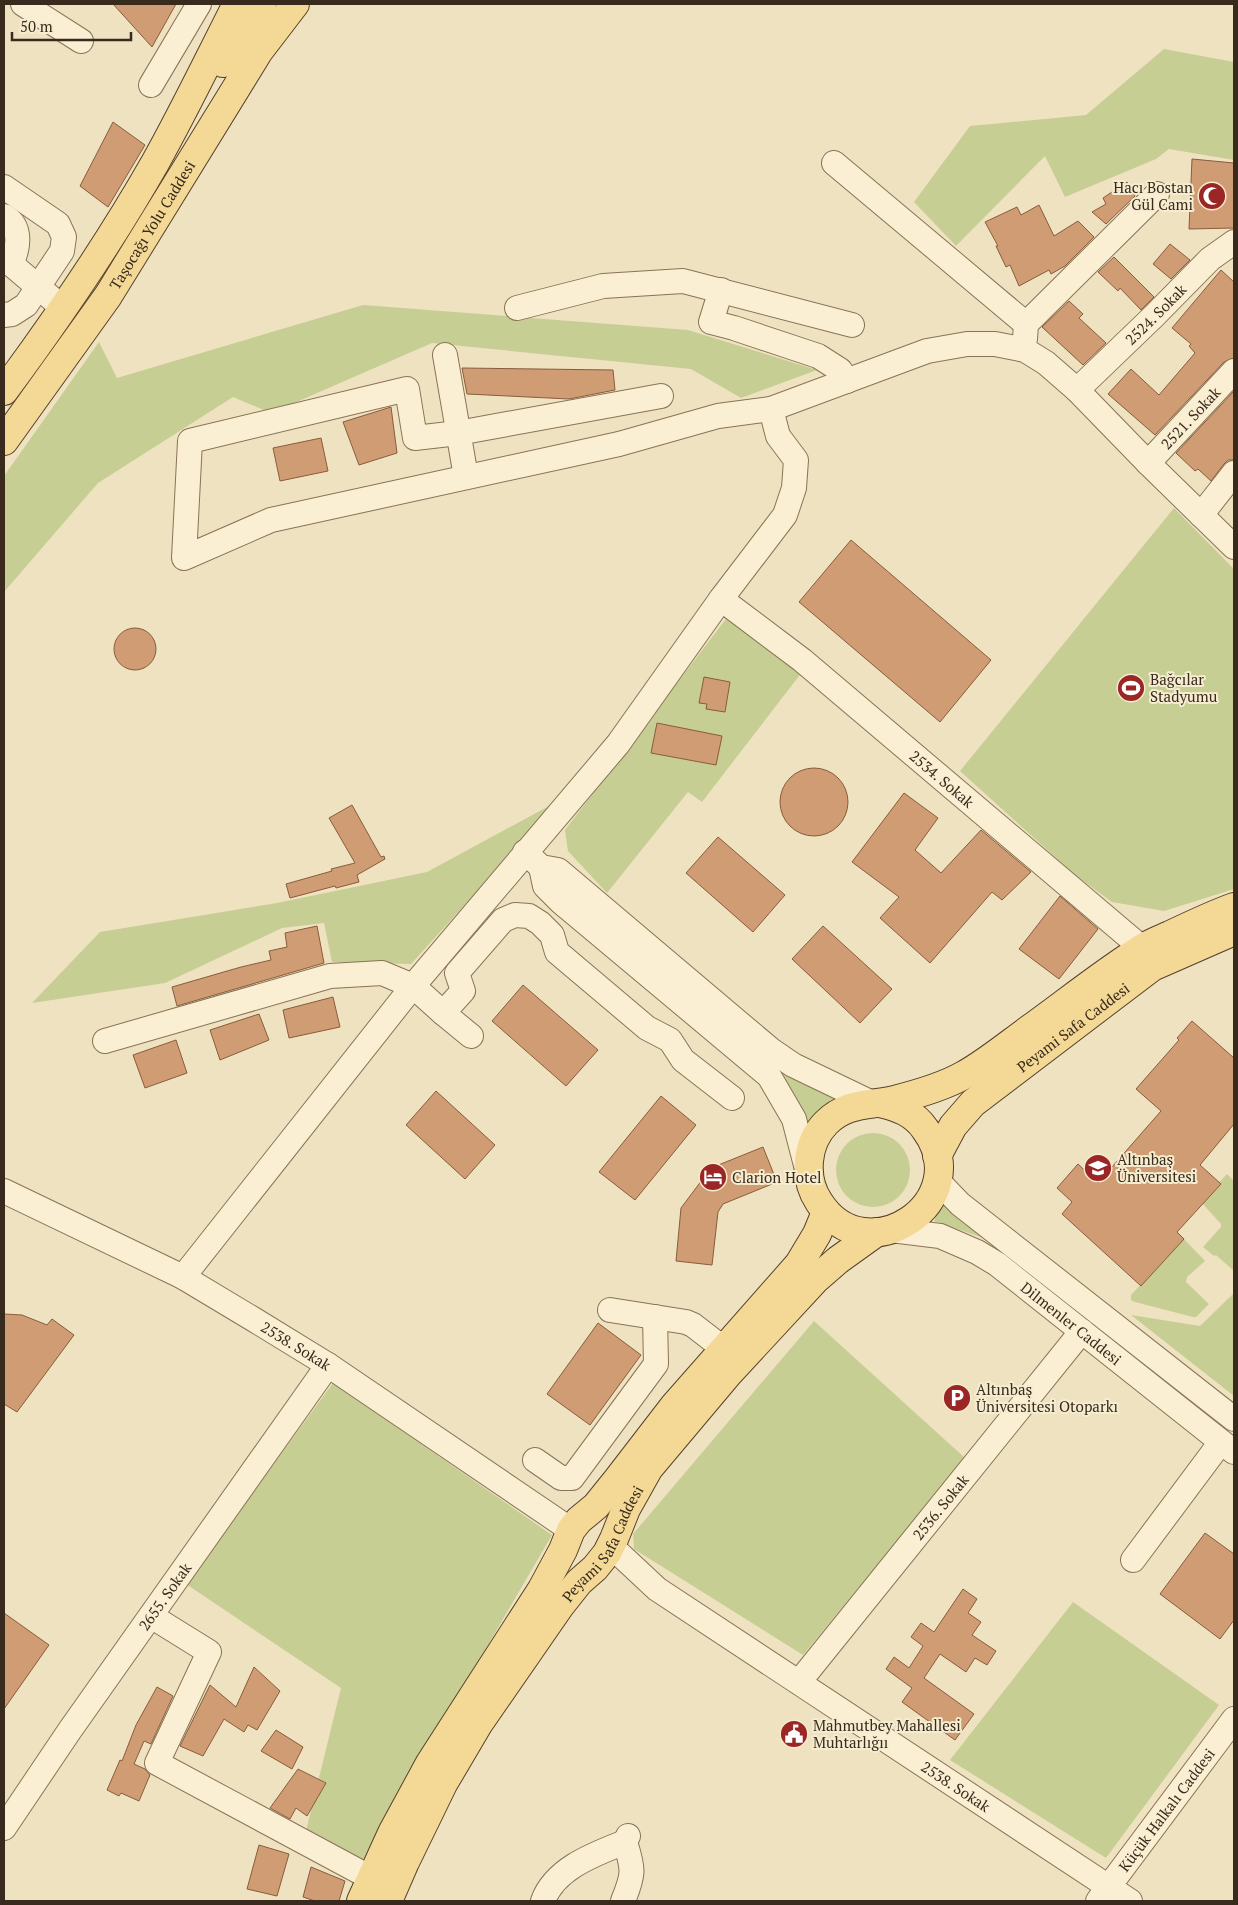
<svg xmlns="http://www.w3.org/2000/svg" width="1238" height="1905" font-family="'PT Serif',serif">
<style>
.green{fill:#c6ce94}
.building{fill:#cf9c74;stroke:#895c3c}
.lines{fill:none;stroke-linecap:round;stroke-linejoin:round}
.minor-casing{stroke:#897357;stroke-width:26}
.major-casing{stroke:#56412c;stroke-width:30}
.minor{stroke:#faefd3;stroke-width:24}
.major{stroke:#f4d996;stroke-width:28}
.labels{text-anchor:middle;dominant-baseline:central;stroke-width:4;stroke-linejoin:round;paint-order:stroke}
.poi-label{font-size:15px;fill:#382a1c;stroke:#f6ecd0;text-anchor:start}
.street-label{font-size:15px;fill:#382a1c;stroke:#f6ecd0}
</style>
<rect width="100%" height="100%" fill="#efe2c0"/>
<!-- green -->
<g class="green">
<path d="M1164,49l70,13v98l-65,-11 -13,10 -91,38 -20,-41 -89,90 -42,-44 56,-76 116,-11z"/>
<path d="M363,305l325,25 129,40 -76,28 -50,-29 -259,-26 -161,70 -38,-16 -135,86 -94,109v-116l95,-134 18,36z"/>
<path d="M1174,508l60,61v320l-70,22 -52,-9 -37,-27 -115,-104z"/>
<path d="M732,611l74,56 -104,135 -14,-10 -81,101 -39,-42 -3,-21z"/>
<path d="M560,800l-149,164 -79,-2 -8,-39 -42,5 -117,55 -133,20 68,-71 177,-29 150,-31z"/>
<path d="M778,1069l62,25 -34,34z"/>
<circle cx="873" cy="1170" r="37"/>
<path d="M1227,1174l7,7v90l-18,-16 -2,1 -11,-9 18,-20v-3l-20,-22z"/>
<path d="M944,1201l45,39 -55,-19z"/>
<path d="M1184,1239l21,22 -18,16 -1,5 23,22 -13,13h-3l-58,-15 -4,-2v-5z"/>
<path d="M1234,1293v103l-103,-81 69,11z"/>
<path d="M814,1321l151,137 -162,197 -169,-106 -1,-15z"/>
<path d="M333,1383l219,152 -190,326 -57,-26 36,-147 -155,-104z"/>
<path d="M1073,1602l146,103 -113,153 -156,-98z"/>
</g>
<!-- building -->
<g class="building">
<path d="M113,4h63l-24,43z"/>
<path d="M113,122l32,23 -37,62 -28,-21z"/>
<path d="M1192,159l42,4v65l-45,1z"/>
<path d="M1127,182l8,14 -29,28 -14,-12 14,-8 -3,-6z"/>
<path d="M1039,205l15,31 24,-15 16,16 -29,29 -14,8 -2,-4 -30,16 -9,-21 -4,2 -10,-21h2l-13,-24 32,-15 4,8z"/>
<path d="M1170,244l20,16 -19,19 -18,-15z"/>
<path d="M1114,257l40,40 -13,13 -21,-22 -2,3 -20,-19z"/>
<path d="M1221,270l13,12v76l-10,4 -69,73 -47,-41 23,-25 28,26 36,-42 -6,-7 2,-2 -19,-16z"/>
<path d="M1069,301l14,13 -4,4 27,25 -23,22 -41,-38z"/>
<path d="M462,368l151,2 2,20 -46,9 -102,-5z"/>
<path d="M1234,391v69h-6l-4,4 -13,17 -13,-12 -3,2 -19,-18z"/>
<path d="M391,407l6,46 -38,12 -16,-43z"/>
<path d="M321,438l7,33 -48,10 -7,-33z"/>
<path d="M851,540l140,120 -51,62 -141,-120z"/>
<circle cx="135" cy="649" r="21"/>
<path d="M704,677l26,5 -5,30 -19,-3 1,-5 -8,-1z"/>
<path d="M657,723l65,13 -6,29 -65,-12z"/>
<circle cx="814" cy="802" r="34"/>
<path d="M904,793l34,25 -23,32 26,23 40,-43 50,42 -29,28 -10,-8 -62,71 -50,-45 19,-21 -47,-35z"/>
<path d="M352,805l29,52 3,-1 1,3 -28,16 2,7 -23,6 -1,-2 -45,12 -4,-14 46,-13 -1,-2 24,-6 -26,-45z"/>
<path d="M718,837l67,58 -32,37 -67,-59z"/>
<path d="M1060,896l38,33 -39,50 -40,-30z"/>
<path d="M317,926l7,37 -147,43 -5,-19 69,-20 30,-7 -2,-9 18,-4 -2,-14z"/>
<path d="M823,926l69,63 -32,34 -68,-64z"/>
<path d="M523,985l75,65 -32,36 -74,-65z"/>
<path d="M333,997l7,30 -51,11 -6,-28z"/>
<path d="M259,1014l10,26 -49,20 -10,-30z"/>
<path d="M1192,1021l42,37v66l-34,41 21,19 -44,48 7,7 -43,47 -79,-72 10,-12 -15,-14 21,-24 20,19 63,-72 -25,-22 43,-49 -2,-2z"/>
<path d="M176,1040l11,33 -42,15 -12,-33z"/>
<path d="M436,1091l59,54 -30,34 -59,-54z"/>
<path d="M661,1096l35,29 -61,75 -36,-28z"/>
<path d="M763,1147l14,35 -54,22 -5,8 -6,53 -36,-4 5,-53 30,-40z"/>
<path d="M4,1314l18,1 25,10 5,-6 22,16 -57,77 -13,-8z"/>
<path d="M598,1323l43,32 -51,70 -43,-31z"/>
<path d="M1205,1533l29,21v66l-14,19 -60,-45z"/>
<path d="M963,1589l14,10 -9,14 13,9 -9,13 24,16 -9,14 -12,-7 -9,14 -26,-18 -16,24 50,36 -19,26 -53,-38 10,-14 -26,-19 8,-12 15,11 14,-22 -12,-9 10,-14 13,9z"/>
<path d="M4,1613l45,32 -45,64z"/>
<path d="M254,1667l26,24 -23,39 -9,-5 -4,7 -20,-13 -21,37 -23,-10 30,-61 26,22z"/>
<path d="M157,1687l16,9 -22,48 -7,-3 -10,23 11,5 5,6 -11,26 -18,-8 -2,3 -12,-6 13,-30 2,1 14,-36z"/>
<path d="M276,1730l27,17 -11,22 -31,-18z"/>
<path d="M298,1769l28,14 -19,33 -11,-8 -6,11 -20,-11z"/>
<path d="M259,1845l30,9 -12,42 -30,-7z"/>
<path d="M311,1867l34,14 -6,20h-24l-12,-4z"/>
</g>
<g class="lines">
<defs>
<g id="minor">
<path d="M23,4l58,37"/>
<path d="M151,85l48,-81"/>
<path d="M834,163l192,161"/>
<path d="M4,187l54,37 6,13 -2,14 -36,54 -14,9 -8,1"/>
<path d="M4,216c18,10 15,32 7,48l52,44"/>
<path d="M721,290l-10,32 23,6 84,28 22,14 7,11"/>
<path d="M517,308l86,-22 80,-5 169,44"/>
<path d="M1025,339l1,-15 131,-130"/>
<path d="M445,355l21,122"/>
<path id="s1" d="M1077,390l77,-74 56,-57 24,-17"/>
<path d="M661,396l-203,37 -43,5 -8,-49 -217,52 -6,117 87,-38 348,-76 99,-28 53,-7 156,-58 40,-7h28l30,6 21,13 31,27 71,73 86,84"/>
<path id="s2" d="M1148,463l86,-92"/>
<path d="M1201,515l33,-42"/>
<path id="s3" d="M721,599l81,61 340,288 8,16"/>
<path d="M525,852l16,15 17,3 213,180 22,15 79,38"/>
<path d="M541,867l4,19 16,16 208,174 25,43 14,54"/>
<path d="M443,1013l28,23"/>
<path d="M105,1041l225,-65 52,-3 31,13 30,27 20,-22 -6,-18 46,-53 12,-5 14,1 11,7 12,12 5,17 90,76 23,12 13,20 49,38"/>
<path d="M937,1180l23,24 274,215"/>
<path id="s4" d="M4,1191l179,86 70,42 75,46 243,165"/>
<path id="s5" d="M891,1230l49,6 37,16 20,12 237,188"/>
<path d="M183,1277l230,-291 205,-242 103,-145 64,-84 9,-27 2,-28 -18,-24 -7,-27"/>
<path d="M610,1310l76,12 7,3 31,24"/>
<path d="M535,1460l26,18h11l84,-114 -1,-47"/>
<path id="s6" d="M611,1546l46,43 473,312"/>
<path d="M1133,1560l88,-118"/>
<path d="M151,1616l58,36 -52,111 214,115"/>
<path id="s7" d="M799,1682l283,-351"/>
<path id="s8" d="M4,1828l66,-98 258,-365"/>
<path d="M543,1901c12,-33 52,-47 82,-59"/>
<path d="M623,1901c11,-27 11,-31 2,-59l3,-6"/>
<path id="s9" d="M1098,1901l136,-182"/>
</g>
<g id="major">
<path d="M223,63l39,-59"/>
<path d="M4,391c54,-73 106,-149 151,-228 29,-52 55,-106 82,-159"/>
<path id="s10" d="M4,441l104,-145 151,-245 36,-47"/>
<path d="M880,1103c18,4 34,10 45,26 53,72 -59,147 -106,73 -16,-24 -13,-59 7,-79 21,-21 43,-17 68,-23 24,-6 49,-13 70,-25 22,-12 46,-32 67,-47 36,-26 72,-55 110,-79 9,-6 20,-10 29,-14 21,-10 42,-20 64,-28"/>
<path id="s11" d="M937,1156l16,-30 20,-23 179,-136 82,-36"/>
<path d="M361,1901l31,-68 38,-70 112,-174 21,-39 8,-20 8,-10 17,-14 21,-26 57,-74 125,-142 18,-30 9,-22"/>
<path id="s12" d="M388,1901l17,-39 38,-78 36,-61 81,-117 19,-24 16,-14 12,-15 7,-14 12,-30 23,-41 79,-94 87,-94 23,-20 39,-28"/>
</g>
</defs>
<!-- minor casing -->
<use href="#minor" class="minor-casing"/>
<!-- major casing -->
<use href="#major" class="major-casing"/>
<!-- minor -->
<use href="#minor" class="minor"/>
<!-- major -->
<use href="#major" class="major"/>
</g>
<!-- icons -->
<defs>
<symbol id="mosque-disc" viewBox="-11 -11 22 22"><circle r="9.5" fill="#9a2725" stroke="#f6ecd0"/><path d="M3.5-4.9A6 6 0 1 0 3.5 4.9A5 5 0 1 1 3.5-4.9Z" fill="#fff"/></symbol>
<symbol id="stadium-disc" viewBox="-11 -11 22 22"><circle r="9.5" fill="#9a2725" stroke="#f6ecd0"/><path d="M0-5a6.5 5 0 1 0 0 10a6.5 5 0 1 0 0-10ZM-3.5-1.8h7v3.6h-7Z" fill="#fff"/></symbol>
<symbol id="university-disc" viewBox="-11 -11 22 22"><circle r="9.5" fill="#9a2725" stroke="#f6ecd0"/><path d="M0-5L7-2L0 1L-7-2ZM-4 1L0 2.5L4 1V4Q0 6-4 4Z" fill="#fff"/></symbol>
<symbol id="hotel-disc" viewBox="-11 -11 22 22"><circle r="9.5" fill="#9a2725" stroke="#f6ecd0"/><path d="M-6-4.5h1.5V1H6V5H4.5V3h-9V5H-6ZM-4 0a1.8 1.8 0 1 1 3.6 0ZM.5 0V-2.5h3Q6-2.5 6 0Z" fill="#fff"/></symbol>
<symbol id="parking-disc" viewBox="-11 -11 22 22"><circle r="9.5" fill="#9a2725" stroke="#f6ecd0"/><path d="M-3.5-5.5H1a3.5 3.5 0 0 1 0 7H-1V5.5H-3.5ZM-1-3.4V-.6H.8a1.4 1.4 0 0 0 0-2.8Z" fill="#fff"/></symbol>
<symbol id="civic-disc" viewBox="-11 -11 22 22"><circle r="9.5" fill="#9a2725" stroke="#f6ecd0"/><path d="M-.6-6.5H3V-4.5H.6V-3L4-1V1h2V6H-6V1h2V-1L-.6-3ZM-1.2 2.5V6h2.4V2.5Z" fill="#fff"/></symbol>
</defs>
<g fill-rule="evenodd">
<use href="#mosque-disc" x="1196" y="180" width="32" height="32"/>
<use href="#stadium-disc" x="1115" y="672" width="32" height="32"/>
<use href="#university-disc" x="1082" y="1152" width="32" height="32"/>
<use href="#hotel-disc" x="697" y="1161" width="32" height="32"/>
<use href="#parking-disc" x="941" y="1382" width="32" height="32"/>
<use href="#civic-disc" x="778" y="1718" width="32" height="32"/>
</g>
<g class="labels">
<!-- poi labels -->
<g class="poi-label">
<text x="1193" y="187" text-anchor="end">Hacı Bostan<tspan x="1193" dy="17">Gül Cami</tspan></text>
<text x="1150" y="679">Bağcılar<tspan x="1150" dy="17">Stadyumu</tspan></text>
<text x="1117" y="1159">Altınbaş<tspan x="1117" dy="17">Üniversitesi</tspan></text>
<text x="732" y="1177">Clarion Hotel</text>
<text x="976" y="1389">Altınbaş<tspan x="976" dy="17">Üniversitesi Otoparkı</tspan></text>
<text x="813" y="1725">Mahmutbey Mahallesi<tspan x="813" dy="17">Muhtarlığıı</tspan></text>
</g>
<!-- street labels -->
<g class="street-label">
<text stroke="none"><textPath href="#s10" startOffset="262">Taşocağı Yolu Caddesi</textPath></text>
<text stroke="none"><textPath href="#s1" startOffset="109">2524. Sokak</textPath></text>
<text stroke="none"><textPath href="#s2" startOffset="62">2521. Sokak</textPath></text>
<text stroke="none"><textPath href="#s3" startOffset="285">2534. Sokak</textPath></text>
<text stroke="none"><textPath href="#s11" startOffset="190">Peyami Safa Caddesi</textPath></text>
<text stroke="none"><textPath href="#s5" startOffset="208">Dilmenler Caddesi</textPath></text>
<text stroke="none"><textPath href="#s4" startOffset="331">2538. Sokak</textPath></text>
<text stroke="none"><textPath href="#s7" startOffset="225">2536. Sokak</textPath></text>
<text stroke="none"><textPath href="#s12" startOffset="419">Peyami Safa Caddesi</textPath></text>
<text stroke="none"><textPath href="#s8" startOffset="282">2655. Sokak</textPath></text>
<text stroke="none"><textPath href="#s6" startOffset="421">2538. Sokak</textPath></text>
<text stroke="none"><textPath href="#s9" startOffset="114">Küçük Halkalı Caddesi</textPath></text>
</g>
</g>
<!-- border -->
<rect width="1238" height="1905" fill="none" stroke="#382a1c" stroke-width="10"/>
<!-- scale -->
<path d="M12 32v8h119v-8" fill="none" stroke="#382a1c" stroke-width="2.5"/>
<text x="20" y="32" font-size="15" fill="#382a1c" stroke="#f6ecd0" stroke-width="4" paint-order="stroke">50 m</text>
</svg>
